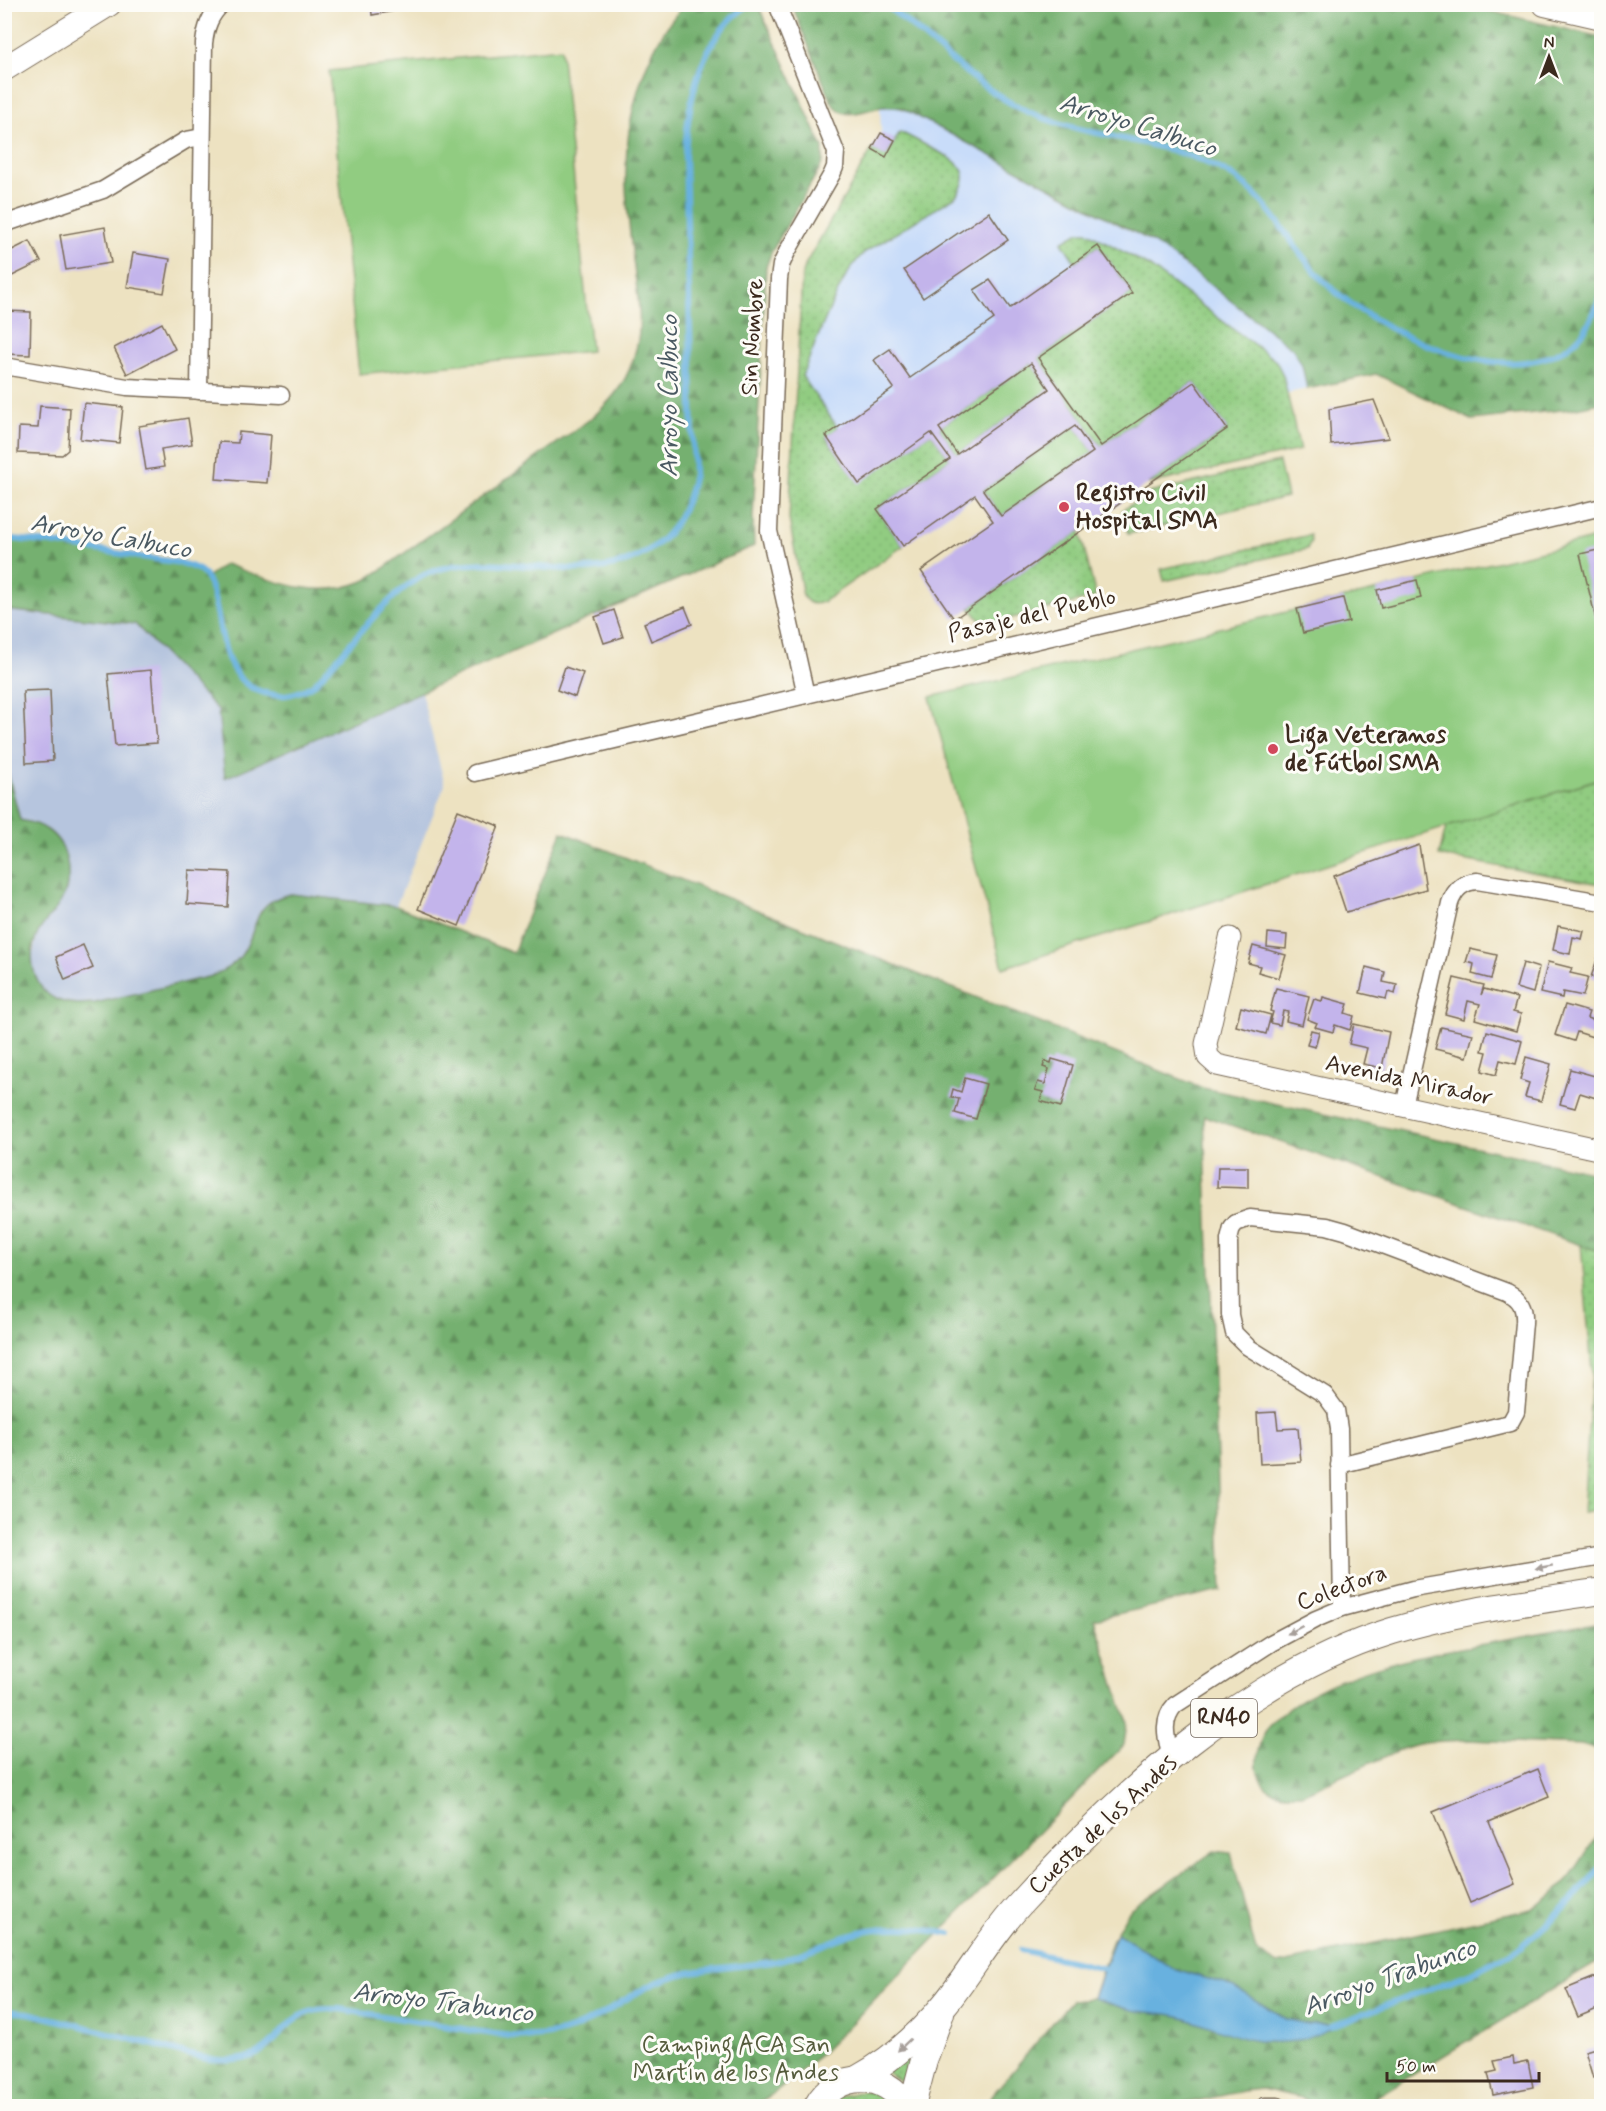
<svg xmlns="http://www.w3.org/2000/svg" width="1606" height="2111" font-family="Mynerve,sans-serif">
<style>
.built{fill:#c8dcf9}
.industrial{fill:#b6c5de}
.grass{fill:url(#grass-dots);stroke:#667b50;stroke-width:1.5}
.forest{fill:url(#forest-firs);stroke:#586d46;stroke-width:1.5}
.garden{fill:#91cc81;stroke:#667b50;stroke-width:1.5}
.water{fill:#67b1df;stroke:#516e7e;stroke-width:1.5}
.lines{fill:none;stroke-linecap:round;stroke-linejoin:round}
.stream{stroke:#67b1df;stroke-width:6}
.building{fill:#c3b4eb;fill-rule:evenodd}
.minor-casing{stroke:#796a57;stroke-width:19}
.tertiary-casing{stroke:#796a57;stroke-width:23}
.secondary-casing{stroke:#796a57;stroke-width:26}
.primary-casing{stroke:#796a57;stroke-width:28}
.minor{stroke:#fff;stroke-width:16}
.tertiary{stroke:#fff;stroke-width:21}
.secondary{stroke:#fff;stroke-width:24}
.primary{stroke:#fff;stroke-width:26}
.oneway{fill:#a79f9a}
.poi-dot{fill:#d1495b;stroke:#fdfcf7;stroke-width:2}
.labels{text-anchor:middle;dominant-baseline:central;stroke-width:6;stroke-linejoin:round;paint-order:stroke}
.shield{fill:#fdfcf7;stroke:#75695f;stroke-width:1.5}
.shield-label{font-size:22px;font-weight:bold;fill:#3b2a1e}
.street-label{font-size:24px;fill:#3b2a1e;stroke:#fdfcf7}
.poi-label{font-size:24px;font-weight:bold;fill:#3b2a1e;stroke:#fdfcf7;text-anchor:start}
.park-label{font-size:24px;fill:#555b3c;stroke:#fdfcf7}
.water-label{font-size:26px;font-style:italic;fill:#4a5962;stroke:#fdfcf7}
</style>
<defs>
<pattern id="grass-dots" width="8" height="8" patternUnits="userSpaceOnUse" patternTransform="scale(1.5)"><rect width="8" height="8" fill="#91cc81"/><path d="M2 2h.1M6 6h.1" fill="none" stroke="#7eaf6f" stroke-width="1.8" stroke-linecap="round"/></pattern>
<pattern id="forest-firs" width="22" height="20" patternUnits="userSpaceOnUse" patternTransform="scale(1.5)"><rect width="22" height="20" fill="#74b06f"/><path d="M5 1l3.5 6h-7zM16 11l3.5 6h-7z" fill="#608f5b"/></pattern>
</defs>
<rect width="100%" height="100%" fill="#fdfcf7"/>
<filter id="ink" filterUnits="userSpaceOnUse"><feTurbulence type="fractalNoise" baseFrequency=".0167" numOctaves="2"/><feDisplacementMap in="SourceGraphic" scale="12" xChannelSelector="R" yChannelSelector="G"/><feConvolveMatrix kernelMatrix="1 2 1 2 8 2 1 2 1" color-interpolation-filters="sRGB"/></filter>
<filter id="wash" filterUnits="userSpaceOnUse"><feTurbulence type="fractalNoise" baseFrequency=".008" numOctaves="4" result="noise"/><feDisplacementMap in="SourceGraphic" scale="24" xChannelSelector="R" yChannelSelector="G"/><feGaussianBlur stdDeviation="1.35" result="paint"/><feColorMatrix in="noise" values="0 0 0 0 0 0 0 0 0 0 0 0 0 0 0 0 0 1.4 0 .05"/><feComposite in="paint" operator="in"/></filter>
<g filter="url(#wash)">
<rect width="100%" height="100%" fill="#ede2c1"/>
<!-- built -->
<path class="built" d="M880,107h16l11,4 253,136 133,102 9,16 5,24 -33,7 -320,223 -33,-48 72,-50 -18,-25 -157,108 -10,-2 -5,-6 -13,-69 14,-258 77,-136z"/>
<!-- industrial -->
<path class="industrial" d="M4,610l131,14 83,86 8,67 195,-85 24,93 -49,121 -105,-12 -31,17 -13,33 -8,15 -12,10 -15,7 -117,27 -19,1 -16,-3 -12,-6 -9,-11 -6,-13 -1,-13 5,-24 7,-11 13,-83 -10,-11 -13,-6 -14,-2 -15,-63z"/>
<!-- grass -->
<g class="grass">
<path d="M900,132c11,5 22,11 33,17 22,11 44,22 22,48l-90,55c-26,22 -49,92 -63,124l36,52 -12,9 33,46 72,-50 19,26 -73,50 26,37 -79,55c-9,5 -16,3 -21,-5l-14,-77 13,-243 4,-13 66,-114 14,7z"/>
<path d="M1079,232h9l62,35 126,94 7,14 17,75 -152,34 79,-55 -33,-47 -93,64 -63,-88 94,-65 -34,-47 -23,16 -13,-20z"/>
<path d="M1279,462l8,35 -159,37 -6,-24 27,-17z"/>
<path d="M1080,531l16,66 -112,28 -14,-17z"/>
<path d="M1310,535l1,6 -4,8 -143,32 -3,-12z"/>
<path d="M1601,778v106l-162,-28 7,-29z"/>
<path d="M1581,1244l21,8 -1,258 -18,3 9,-142z"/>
<path d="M912,2052l-8,31 -19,-12z"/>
<path d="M872,2089l24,17h-70l7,-8z"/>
</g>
<!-- forest -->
<g class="forest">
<path d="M685,4l73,1 65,143v13l-3,7 -48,83 -6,16 -13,251 1,28 -529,232 -7,-68 -83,-86 -130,-14v-72l46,5 130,20 15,5 11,9 18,-13c43,15 90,37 136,18 7,-2 13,-8 20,-12l212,-153c22,-20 36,-38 43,-68 8,-28 0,-61 -3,-90 -3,-24 -6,-48 -7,-73 -2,-63 15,-134 59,-182z"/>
<path d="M1459,4l142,33v366l-30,6 -99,11 -96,-46 -69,15 -5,-24 -9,-16 -111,-86 -33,-23 -247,-132c-7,-1 -13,-2 -20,-1 -18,2 -40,17 -51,-6l-39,-96z"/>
<path d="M4,758l16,62c9,2 18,3 26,9 22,14 28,47 16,70 -6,13 -18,22 -24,34 -12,23 -5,57 20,67 12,5 25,4 37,3l117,-27c10,-5 21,-10 28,-19 21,-28 8,-54 51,-63l105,12 117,47 49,-121 641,256 398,86v78l-397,-136 18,475 -128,28 33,103 -3,23 -301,307 -43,37 -26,17h-749z"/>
<path d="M1601,1623v130l-5,-4 -15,-4 -113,-5 -43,2 -21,6 -102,46c-9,0 -19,1 -27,-2 -27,-10 -20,-50 -5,-67 10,-11 23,-21 36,-28 54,-31 118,-43 178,-53 39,-7 78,-14 117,-21z"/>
<path d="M1601,1828v132l-240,146h-43l-16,-8 -40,-9 -19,2 -70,15h-190l89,-106 21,-2c10,-29 18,-64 38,-89l83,-58 17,2 25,98 22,13 254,-55c35,-19 49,-48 69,-81z"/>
</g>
<!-- garden -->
<g class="garden">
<path d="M561,48l30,303 -232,23 -30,-303z"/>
<path d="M1031,363l18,26 -92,65 -18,-26z"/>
<path d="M1075,426l18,26 -92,64 -18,-26z"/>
<path d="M1601,537v241l-598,190 -73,-271z"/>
</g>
<!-- water -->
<path class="water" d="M1117,1933l56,35 61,19 52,32 22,5h29c-28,19 -64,23 -97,13 -21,-6 -40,-16 -62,-21 -13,-3 -27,-3 -41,-5 -15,-3 -30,-8 -44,-13z"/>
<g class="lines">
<!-- stream -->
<g class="stream">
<path d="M884,4c50,37 95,89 154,112 61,24 133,24 191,58 44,26 63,78 99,111 51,48 181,110 245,58 16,-13 22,-32 29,-51"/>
<path d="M4,538l47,5 130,20c9,3 19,5 24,13 7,9 8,20 11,31 7,33 9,76 49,86 19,5 32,1 48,-8 33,-32 76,-97 118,-113 70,-27 152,22 218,-22 27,-17 39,-46 45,-76l-9,-319c3,-54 14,-119 65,-151"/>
<path d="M1021,1950l89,20"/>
<path d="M4,2011l24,2c39,9 77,19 115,29 29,7 74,25 103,16 29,-8 31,-28 53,-41 12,-8 26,-8 40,-8 37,6 74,12 112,18 33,5 70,14 103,7 42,-8 71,-40 109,-54 35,-13 72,-12 108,-18 29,-5 53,-19 81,-28 32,-10 66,-6 99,0"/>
<path d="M1331,2026l140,-53 49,-25 45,-40 37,-42"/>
</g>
</g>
<g id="blocks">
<!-- building -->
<g class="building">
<path d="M371,4h40l1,4 -40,7z"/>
<path d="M881,133l14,7 -9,17 -14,-8z"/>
<path d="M989,212l19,28 -85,58 -19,-28z"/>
<path d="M105,227l6,36 -45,7 -6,-35z"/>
<path d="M30,241l11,21 -37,18v-26z"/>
<path d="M1098,246l34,47 -94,65 63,88 93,-64 33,47 -273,190 -33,-48 72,-50 -18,-26 -72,51 -26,-37 73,-50 -19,-26 -72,51 -33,-48 68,-48 -20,-28 16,-11 20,29 84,-59 -20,-29 16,-10 20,28zM1031,363l18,26 -92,65 -18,-26zM1075,426l18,26 -92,64 -18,-26z"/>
<path d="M133,253l37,6 -6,34 -37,-6z"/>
<path d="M5,311l26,1 -1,43 -25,-1z"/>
<path d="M162,323l13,26 -48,25 -13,-26z"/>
<path d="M1374,400l15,38 -58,7 -2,-36z"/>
<path d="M84,403l39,4 -4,36 -39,-4z"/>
<path d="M40,406l30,2 -2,42 -6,5 -44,-2 1,-26 19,1z"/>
<path d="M188,418l4,26 -31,5 3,18 -18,3 -7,-44z"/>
<path d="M239,432l32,3 -4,48 -51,-4 3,-37 19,1z"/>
<path d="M1602,549v91h-1l-21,-86z"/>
<path d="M1417,580l4,18 -40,10 -4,-18z"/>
<path d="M1343,598l6,24 -46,11 -6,-24z"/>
<path d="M685,607l7,17 -41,17 -7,-18z"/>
<path d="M614,610l9,27 -19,6 -9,-26z"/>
<path d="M565,667l18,6 -8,24 -18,-7z"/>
<path d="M151,670l6,73 -42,3 -7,-72z"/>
<path d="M50,690l3,71 -27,2 -3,-72z"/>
<path d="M458,810l41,16 -40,100 -41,-17z"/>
<path d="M1419,845l7,44 -80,23 -12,-36z"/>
<path d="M189,870l41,2 -2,35 -41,-3z"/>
<path d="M1558,926l26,5 -2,8 -9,-2 -3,17 -17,-4z"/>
<path d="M1268,933l19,2 -1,14 -19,-2z"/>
<path d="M83,945l10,23 -28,12 -9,-23z"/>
<path d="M1253,946l33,9 -7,23 -21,-6 2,-6 -12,-3z"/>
<path d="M1470,949l27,6 -6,24 -19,-5 2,-10 -8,-2z"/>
<path d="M1599,954l3,1v25l-11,-3z"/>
<path d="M1548,962l24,6 -2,5 18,4 -5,19 -20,-4 -1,6 -22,-5z"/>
<path d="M1523,963l16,5 -6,25 -17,-5z"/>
<path d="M1366,967l19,5 -2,10 14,3 -2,9 -7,-2 -2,7 -26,-6z"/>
<path d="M1454,978l30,7 -3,10 3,-6 33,9 -4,14 8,2 -5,17 -41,-12 5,-15 -12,-3 -4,18 -19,-5z"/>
<path d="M1276,988l33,8 -7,29 -16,-4 2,-9 -5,-1 -3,14 -10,-2 3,-11 -3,-1z"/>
<path d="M1323,997l25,7 -3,9 9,3 -4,14 -15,-5 -2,7 -18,-5 2,-4 -10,-4 7,-20 8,2z"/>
<path d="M1565,1005l24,7 -2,6 14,5 -5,15 -19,-6 -3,9 -19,-6z"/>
<path d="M1241,1007l30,8 -5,19 -30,-8z"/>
<path d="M1354,1024l35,8 -7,36 -19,-4 4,-16 -18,-4z"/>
<path d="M1441,1027l32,7 -6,23 -32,-8z"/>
<path d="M1311,1030l8,2 -4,15 -8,-2z"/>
<path d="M1487,1031l35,10 -6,23 -16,-4 -4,15 -14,-4 5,-19 -5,-1z"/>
<path d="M1526,1057l25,7 -10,37 -16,-4 4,-14 -9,-3z"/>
<path d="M1052,1059l21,6 -12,42 -21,-6 3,-9 -8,-2 3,-8 7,2 4,-15 -6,-2 2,-6 6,2z"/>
<path d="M1570,1069l32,9 -6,20 -16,-5 -5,15 -15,-4z"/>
<path d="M965,1078l21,6 -10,35 -21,-6 4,-14 -8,-2 2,-8 8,3z"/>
<path d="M1218,1167h30v21l-31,-1z"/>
<path d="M1276,1412l2,17 20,-1 3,34 -41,2 -3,-51z"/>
<path d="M1538,1769l11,28 -60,25 26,62 -45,19 -37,-91z"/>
<path d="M1602,1974v33l-24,10 -12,-28z"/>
<path d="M1602,2046v30l-9,2 -8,-27z"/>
<path d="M1513,2057l1,7 14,-3 5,26 -40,8 -5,-22 9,-2 -3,-10z"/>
</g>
</g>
</g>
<g filter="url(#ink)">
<use href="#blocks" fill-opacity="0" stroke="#796a57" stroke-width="1.5"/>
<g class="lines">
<defs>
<g id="minor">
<path d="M777,4l59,148 -1,15 -3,7 -45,78 -6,13 -2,14 -10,252 37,164"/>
<path d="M4,224l99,-34 83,-50 16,-3"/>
<path d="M4,366l123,21 154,8"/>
<path d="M199,391l5,-348c2,-16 6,-28 18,-39"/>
<path d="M475,773l1127,-266"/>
<path d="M1404,1106l46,-203c5,-14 13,-21 27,-22l125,21"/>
<path d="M1339,1465l171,-42 6,-11 8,-89c1,-15 -3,-24 -17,-31l-162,-61 -18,-5 -77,-8 -14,5 -4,5 -3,12 1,75 4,18 14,14 77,48 11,15 3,19 3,179"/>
<path d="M1171,1759c-4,-19 -11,-38 4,-54l96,-62 45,-24 26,-11 71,-19 189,-32"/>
<path d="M1265,2106h13"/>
</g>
<path id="tertiary" d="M1230,938l-24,106 2,13 9,8 385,85"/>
<g id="secondary">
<path d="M1545,4l57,13"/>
<path d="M4,69l105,-65"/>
</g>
<g id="primary">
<path d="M857,2079c33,-18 64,-46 88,-75 26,-32 46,-69 75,-100 99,-109 228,-229 372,-273 68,-21 140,-29 210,-40"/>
<path d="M817,2106c19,-36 70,-35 89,0"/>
<path d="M912,2106l12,-46 17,-47"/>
</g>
</defs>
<!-- minor casing -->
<use href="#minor" class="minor-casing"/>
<!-- tertiary casing -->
<use href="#tertiary" class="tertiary-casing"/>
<!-- secondary casing -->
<use href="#secondary" class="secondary-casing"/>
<!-- primary casing -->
<use href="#primary" class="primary-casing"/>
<!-- minor -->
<use href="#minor" class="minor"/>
<!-- tertiary -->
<use href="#tertiary" class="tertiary"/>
<!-- secondary -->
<use href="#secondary" class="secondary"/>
<!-- primary -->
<use href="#primary" class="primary"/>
</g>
<!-- one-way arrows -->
<defs><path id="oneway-solid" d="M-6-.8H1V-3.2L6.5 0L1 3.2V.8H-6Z" transform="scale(1.5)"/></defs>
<g class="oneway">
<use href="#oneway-solid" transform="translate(1544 1567) rotate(170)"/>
<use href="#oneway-solid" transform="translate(1295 1630) rotate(152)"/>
<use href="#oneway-solid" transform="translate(904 2045) rotate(136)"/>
</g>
</g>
<!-- markers -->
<g class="poi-dot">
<circle cx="1064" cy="507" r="6"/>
<circle cx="1273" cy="749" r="6"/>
</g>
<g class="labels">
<!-- shield labels -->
<rect class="shield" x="1191" y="1699" width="66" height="38" rx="4.5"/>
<g class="shield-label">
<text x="1224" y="1718">RN40</text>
</g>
<!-- street labels -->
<g class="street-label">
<text transform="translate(753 337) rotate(-87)">Sin Nombre</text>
<text transform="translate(1032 616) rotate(-13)">Pasaje del Pueblo</text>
<text transform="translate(1409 1081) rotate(12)">Avenida Mirador</text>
<text transform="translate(1342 1588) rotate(-20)">Colectora</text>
<text transform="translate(1103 1825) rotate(-43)">Cuesta de los Andes</text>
</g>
<!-- poi labels -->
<g class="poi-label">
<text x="1076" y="493">Registro Civil<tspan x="1076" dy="28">Hospital SMA</tspan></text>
<text x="1285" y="735">Liga Veteranos<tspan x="1285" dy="28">de Fútbol SMA</tspan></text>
</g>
<!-- park labels -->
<g class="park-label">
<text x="736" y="2045">Camping ACA San<tspan x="736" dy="28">Martín de los Andes</tspan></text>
</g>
<!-- water labels -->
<g class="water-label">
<text transform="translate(1138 126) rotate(17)">Arroyo Calbuco</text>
<text transform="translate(670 396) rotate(-90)">Arroyo Calbuco</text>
<text transform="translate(111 537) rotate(10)">Arroyo Calbuco</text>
<text transform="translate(1390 1978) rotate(-20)">Arroyo Trabunco</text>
<text transform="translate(443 2003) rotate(7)">Arroyo Trabunco</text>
</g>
</g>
<!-- margin -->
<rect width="1606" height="2111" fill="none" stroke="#fdfcf7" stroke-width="24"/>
<!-- north arrow -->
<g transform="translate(1549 57)" stroke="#fdfcf7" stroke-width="4.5" paint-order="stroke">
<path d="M0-4.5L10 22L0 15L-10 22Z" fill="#3b2a1e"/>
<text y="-9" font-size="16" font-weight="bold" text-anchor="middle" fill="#3b2a1e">N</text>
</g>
<!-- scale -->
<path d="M1387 2072v9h152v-9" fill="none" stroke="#3b2a1e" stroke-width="3"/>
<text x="1396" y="2072" font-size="18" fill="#3b2a1e" stroke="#fdfcf7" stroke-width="4.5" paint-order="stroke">50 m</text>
</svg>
